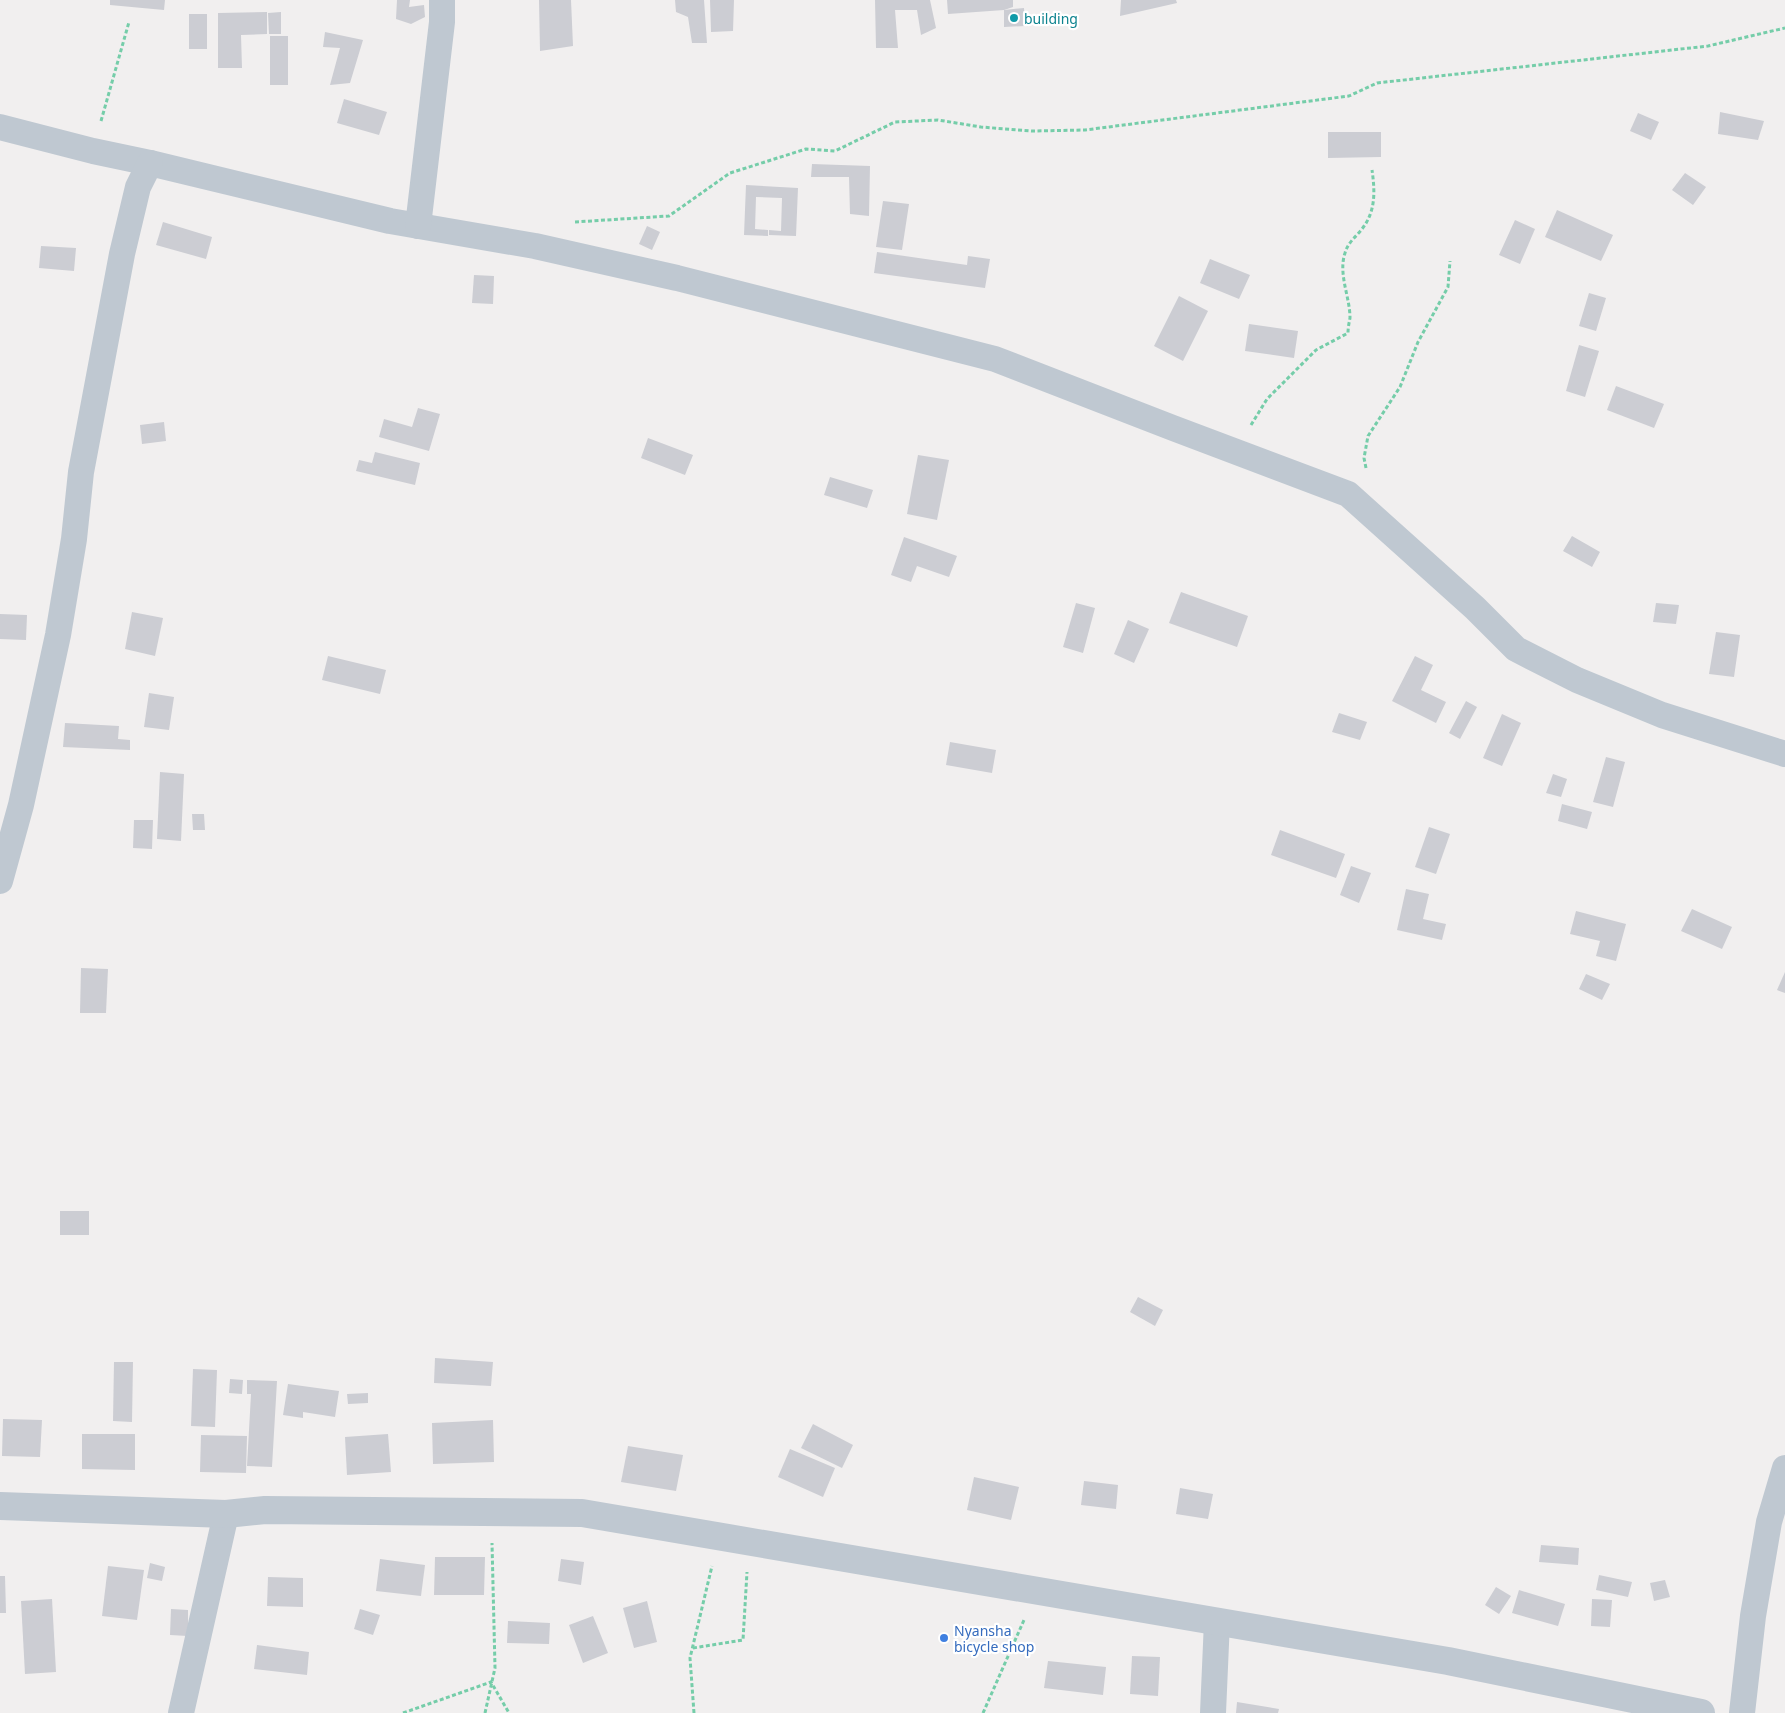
<svg xmlns="http://www.w3.org/2000/svg" width="1785" height="1713" font-family="'Noto Sans',sans-serif">
<style>
.building{fill:#cccdd3}
.lines{fill:none;stroke-linecap:round;stroke-linejoin:round}
.path{stroke:#75cda9;stroke-width:3;stroke-dasharray:4 2.5;stroke-linecap:butt}
.minor{stroke:#bfc8d1;stroke-width:26}
.tertiary{stroke:#bfc8d1;stroke-width:28}
.culture-dot{fill:#0f9aa8;stroke:#fff;stroke-width:2}
.shop-dot{fill:#3f7fe0;stroke:#fff;stroke-width:2}
.labels{text-anchor:middle;dominant-baseline:central;stroke-width:4.5;stroke-linejoin:round;paint-order:stroke}
.culture-label{font-size:14px;fill:#0d838f;stroke:#fff;text-anchor:start}
.shop-label{font-size:14px;fill:#366cbe;stroke:#fff;text-anchor:start}
</style>
<rect width="100%" height="100%" fill="#f1efef"/>
<!-- building -->
<g class="building">
<path d="M110,0h55l-1,10 -54,-5z"/>
<path d="M397,0h13l-1,7 15,-2 1,12 -14,7 -15,-5z"/>
<path d="M539,0h32l2,46 -33,5z"/>
<path d="M675,0h29l3,43h-15l-4,-26 -12,-5z"/>
<path d="M710,0h24l-1,31 -22,1z"/>
<path d="M875,0h55l6,28 -15,7 -4,-25h-22l3,38h-22z"/>
<path d="M947,0h66v7l-9,3 20,-2 1,18 -21,1v-17l-56,4z"/>
<path d="M1121,0h55l1,3 -57,13z"/>
<path d="M267,12v22l-26,1 1,33h-24v-55z"/>
<path d="M281,12v22h-12l-1,-21z"/>
<rect x="189" y="14" width="18" height="35"/>
<path d="M325,32l38,8 -13,43 -20,2 10,-37 -17,-1z"/>
<rect x="270" y="36" width="18" height="49"/>
<path d="M344,99l43,13 -8,23 -42,-12z"/>
<path d="M1720,112l44,9 -6,19 -40,-6z"/>
<path d="M1638,113l21,9 -8,18 -21,-9z"/>
<path d="M1328,132h53v25l-53,1z"/>
<path d="M812,164l58,2 -1,50 -19,-2 -1,-37h-38z"/>
<path d="M1685,173l21,14 -13,18 -21,-15z"/>
<path d="M746,185l52,3 -2,48 -27,-1v-5l12,1 1,-33 -26,-1 -1,32 13,1v6l-24,-1z"/>
<path d="M883,201l26,3 -7,46 -26,-3z"/>
<path d="M1557,210l56,25 -12,26 -56,-24z"/>
<path d="M1515,220l20,9 -15,35 -21,-9z"/>
<path d="M163,222l49,15 -6,22 -50,-14z"/>
<path d="M647,226l13,6 -8,18 -13,-6z"/>
<path d="M41,246l35,2 -2,23 -35,-3z"/>
<path d="M877,252l90,13 1,-9 22,3 -5,29 -111,-15z"/>
<path d="M1210,259l40,16 -11,24 -39,-16z"/>
<path d="M474,275l20,1 -1,28 -21,-1z"/>
<path d="M1589,293l17,5 -10,33 -17,-5z"/>
<path d="M1179,296l29,15 -25,50 -29,-15z"/>
<path d="M1249,324l49,7 -4,27 -49,-7z"/>
<path d="M1579,345l20,6 -14,46 -19,-6z"/>
<path d="M1616,386l48,18 -10,24 -47,-18z"/>
<path d="M418,408l22,6 -11,37 -50,-14 5,-18 28,8z"/>
<path d="M164,422l2,19 -24,3 -2,-19z"/>
<path d="M648,438l45,17 -8,20 -44,-17z"/>
<path d="M375,452l45,11 -5,22 -59,-14 3,-11 13,3z"/>
<path d="M918,455l31,5 -12,60 -30,-6z"/>
<path d="M830,477l43,13 -6,18 -43,-13z"/>
<path d="M1572,536l28,16 -8,15 -29,-16z"/>
<path d="M904,537l53,19 -8,21 -32,-11 -6,16 -20,-7z"/>
<path d="M1181,592l67,24 -11,31 -68,-24z"/>
<path d="M1076,603l19,5 -12,45 -20,-6z"/>
<path d="M1656,603l23,2 -3,19 -23,-2z"/>
<path d="M132,612l31,6 -8,38 -30,-7z"/>
<path d="M0,614l27,1 -1,25 -26,-1z"/>
<path d="M1128,620l21,9 -15,34 -20,-9z"/>
<path d="M1716,632l24,3 -6,42 -25,-3z"/>
<path d="M328,656l58,14 -6,24 -58,-14z"/>
<path d="M1415,656l18,9 -12,25 25,12 -10,21 -44,-22z"/>
<path d="M149,693l25,4 -5,33 -25,-3z"/>
<path d="M1466,701l11,6 -17,32 -11,-6z"/>
<path d="M1339,713l28,9 -7,18 -28,-8z"/>
<path d="M1502,714l19,9 -19,43 -19,-8z"/>
<path d="M65,723l54,3 -1,13 12,1v10l-67,-3z"/>
<path d="M950,742l46,8 -4,23 -46,-8z"/>
<path d="M1606,757l19,5 -12,45 -20,-5z"/>
<path d="M160,772l24,2 -3,67 -24,-2z"/>
<path d="M1553,774l14,5 -6,18 -15,-4z"/>
<path d="M1562,804l30,8 -5,17 -29,-8z"/>
<path d="M192,814h12l1,16h-12z"/>
<path d="M134,820h19l-1,29 -19,-1z"/>
<path d="M1429,827l21,7 -14,40 -21,-7z"/>
<path d="M1280,830l65,24 -9,24 -65,-23z"/>
<path d="M1351,866l20,7 -12,30 -19,-8z"/>
<path d="M1406,889l23,5 -6,25 23,5 -4,16 -45,-10z"/>
<path d="M1692,909l40,18 -10,22 -41,-18z"/>
<path d="M1576,911l50,13 -10,37 -20,-5 4,-15 -30,-7z"/>
<path d="M81,968l27,1 -2,44h-26z"/>
<path d="M1785,972v21l-8,-3z"/>
<path d="M1586,974l24,10 -8,16 -23,-11z"/>
<rect x="60" y="1211" width="29" height="24"/>
<path d="M1138,1297l25,13 -8,16 -25,-14z"/>
<path d="M435,1358l58,4 -2,24 -57,-3z"/>
<path d="M114,1362h19l-1,60 -19,-1z"/>
<path d="M193,1369l24,1 -2,57 -24,-1z"/>
<path d="M230,1379l13,1 -1,14 -13,-1z"/>
<path d="M247,1380l30,1 -5,86 -25,-1 4,-72h-4z"/>
<path d="M288,1384l51,7 -4,26 -32,-5v6l-20,-3z"/>
<path d="M368,1393v10l-20,1 -1,-10z"/>
<path d="M3,1419l39,1 -2,37 -38,-1z"/>
<path d="M493,1420l1,42 -61,2 -1,-41z"/>
<path d="M813,1424l40,21 -11,23 -41,-20z"/>
<path d="M82,1434h53v36l-53,-1z"/>
<path d="M388,1434l3,38 -44,3 -2,-38z"/>
<path d="M201,1435l46,1 -1,37 -46,-1z"/>
<path d="M628,1446l55,9 -7,36 -55,-9z"/>
<path d="M790,1449l45,19 -12,29 -45,-20z"/>
<path d="M974,1477l45,10 -8,33 -44,-10z"/>
<path d="M1084,1481l34,4 -2,24 -35,-4z"/>
<path d="M1180,1488l33,6 -5,25 -32,-5z"/>
<path d="M1541,1545l38,3 -1,17 -39,-3z"/>
<path d="M435,1557h50l-1,38h-50z"/>
<path d="M380,1559l45,6 -4,31 -45,-5z"/>
<path d="M561,1559l23,3 -3,23 -23,-4z"/>
<path d="M150,1563l15,4 -3,14 -15,-3z"/>
<path d="M108,1566l36,4 -7,50 -35,-4z"/>
<path d="M1599,1575l33,7 -4,15 -32,-7z"/>
<path d="M0,1576h5l1,37h-6z"/>
<path d="M268,1577l35,1v29l-36,-1z"/>
<path d="M1665,1580l5,17 -16,4 -4,-18z"/>
<path d="M1496,1587l15,9 -12,18 -14,-9z"/>
<path d="M1519,1590l46,14 -7,22 -46,-13z"/>
<path d="M52,1599l4,73 -31,2 -4,-73z"/>
<path d="M1592,1599l20,1 -2,27 -19,-1z"/>
<path d="M647,1601l10,41 -23,6 -11,-40z"/>
<path d="M171,1609l17,1v26l-18,-1z"/>
<path d="M360,1609l20,6 -7,20 -19,-6z"/>
<path d="M593,1616l15,37 -25,10 -14,-38z"/>
<path d="M508,1621l42,2 -1,21 -42,-1z"/>
<path d="M257,1645l52,7 -2,23 -53,-6z"/>
<path d="M1132,1656l28,1 -2,39 -28,-2z"/>
<path d="M1048,1661l58,6 -3,28 -59,-7z"/>
<path d="M1237,1702l42,7 -1,4h-42z"/>
</g>
<g class="lines">
<!-- path -->
<g class="path">
<path d="M101,121l28,-99"/>
<path d="M575,222l94,-6 61,-43 76,-24 29,2 60,-29 43,-2 43,7 51,4 53,-1 264,-34 28,-13 331,-37 77,-18"/>
<path d="M1251,425l16,-26 49,-49 32,-17c0,-5 1,-10 2,-15 0,-21 -12,-44 -5,-65 3,-11 11,-16 17,-24 14,-18 13,-38 10,-59"/>
<path d="M1366,468l-2,-10 4,-22 32,-49 18,-45 30,-55 2,-26"/>
<path d="M693,1648l50,-8 4,-68"/>
<path d="M403,1713l88,-31 18,31"/>
<path d="M485,1713l10,-45 -3,-125"/>
<path d="M694,1713l-4,-55 22,-92"/>
<path d="M983,1713l41,-93"/>
</g>
<!-- minor -->
<g class="minor">
<path d="M0,127l93,24 57,12 240,58 145,25 142,32 318,81 178,69 175,66 127,114 41,41 61,31 85,35 123,39"/>
<path d="M418,226l24,-204v-22"/>
<path d="M0,881l21,-76 37,-170 16,-96 7,-67 41,-218 16,-67 12,-24"/>
<path d="M181,1713l45,-199"/>
<path d="M1213,1713l4,-92"/>
<path d="M1742,1713l11,-97 16,-94 16,-54"/>
</g>
<!-- tertiary -->
<path class="tertiary" d="M0,1506l226,8 39,-4 317,3 866,148 253,52"/>
</g>
<!-- markers -->
<circle class="culture-dot" cx="1014" cy="18" r="5"/>
<circle class="shop-dot" cx="944" cy="1638" r="5"/>
<g class="labels">
<!-- culture labels -->
<g class="culture-label">
<text x="1024" y="18">building</text>
</g>
<!-- shop labels -->
<g class="shop-label">
<text x="954" y="1630">Nyansha<tspan x="954" dy="16">bicycle shop</tspan></text>
</g>
</g>
</svg>
